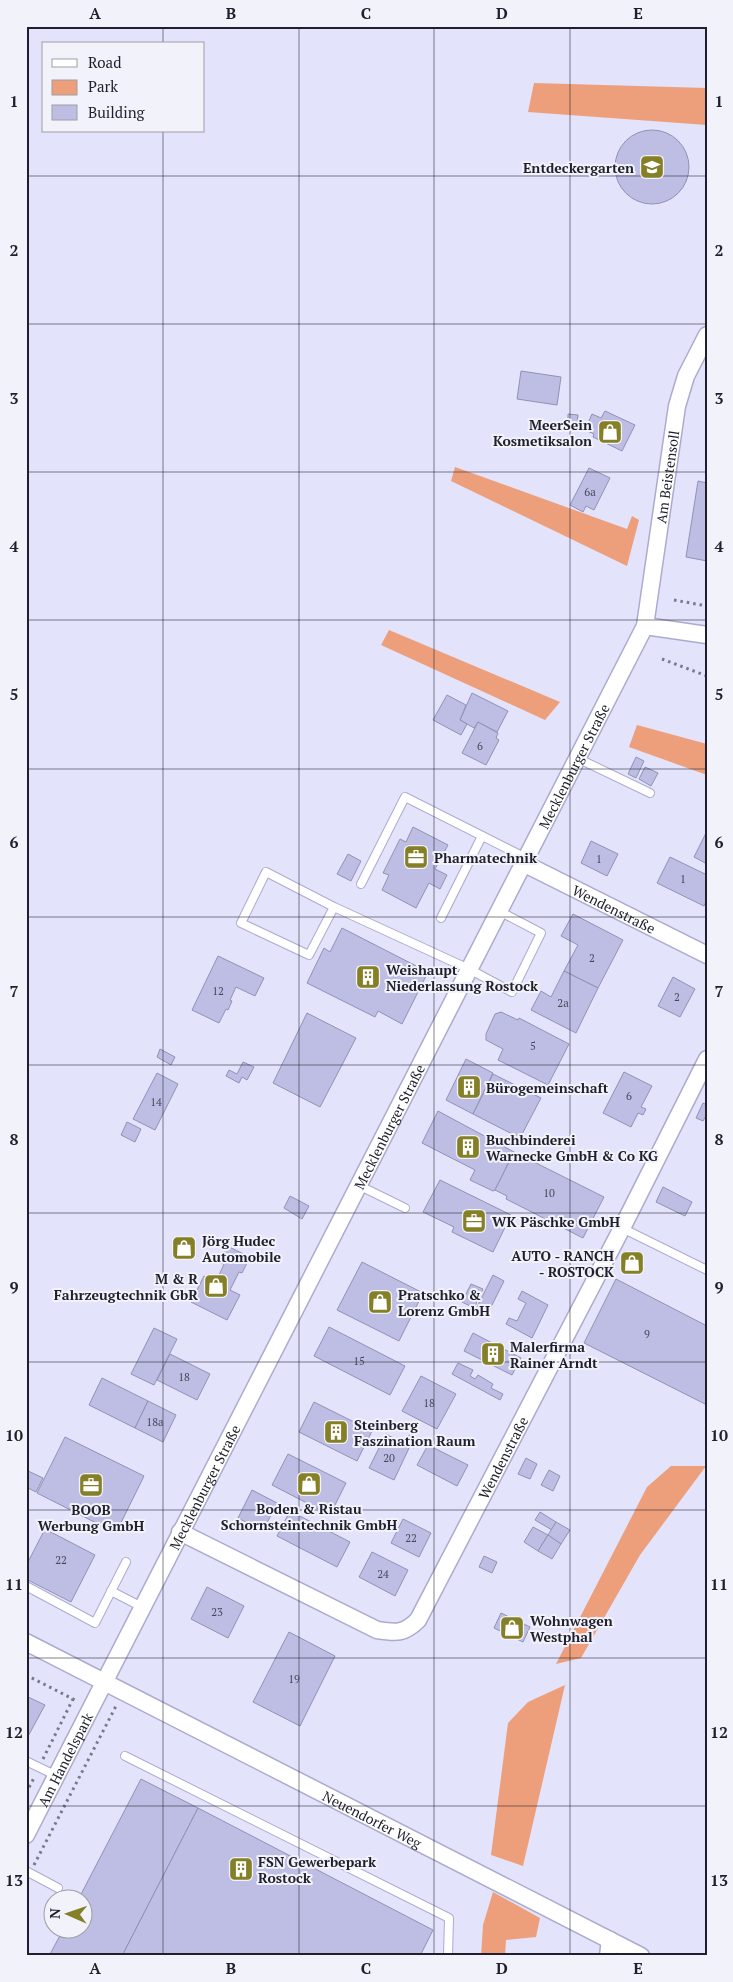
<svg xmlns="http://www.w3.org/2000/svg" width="733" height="1982" font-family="'PT Serif',serif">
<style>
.green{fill:#ed9f7b}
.building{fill:#bebee4;stroke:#9191b5}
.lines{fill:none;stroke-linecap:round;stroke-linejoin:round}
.lane-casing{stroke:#ababd0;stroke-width:10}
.street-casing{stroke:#ababd0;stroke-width:19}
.path{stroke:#79798c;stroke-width:3;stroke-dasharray:2.5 4;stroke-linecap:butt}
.lane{stroke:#fff;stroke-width:8}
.street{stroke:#fff;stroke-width:16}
.grid{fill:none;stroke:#1f1f2d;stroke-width:1;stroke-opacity:0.55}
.labels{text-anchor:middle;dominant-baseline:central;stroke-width:4;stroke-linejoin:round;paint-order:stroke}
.number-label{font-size:11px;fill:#47475b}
.poi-label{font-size:14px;font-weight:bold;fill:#1f1f2d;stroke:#f2f2fa;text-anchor:start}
.street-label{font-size:14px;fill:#1f1f2d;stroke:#f2f2fa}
.neatline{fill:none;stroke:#1f1f2d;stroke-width:2}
.grid-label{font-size:16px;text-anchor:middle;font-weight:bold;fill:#1f1f2d}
</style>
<rect width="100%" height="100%" fill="#e3e3fb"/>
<!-- green -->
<g class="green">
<path d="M534,83l173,5v37l-179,-13z"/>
<path d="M455,467l172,62 5,-13 7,4 -12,46 -176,-85z"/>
<path d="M389,630l171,72 -15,18 -164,-75z"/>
<path d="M637,725l70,19v31l-78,-28z"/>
<path d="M671,1466h35l-66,89 -59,103 -25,6 91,-177z"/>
<path d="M565,1685l-42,181 -32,-11 17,-132 20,-21z"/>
<path d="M493,1892l47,26 -4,19 -30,3 -1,16h-24l2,-31z"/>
</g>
<!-- building -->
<g class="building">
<circle cx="652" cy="167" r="37"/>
<path d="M521,371l40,6 -4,28 -40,-6z"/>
<path d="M605,411l30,14 -13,26 -29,-14 1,-3 -9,-4 7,-16 9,4z"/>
<path d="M568,414l10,1 -2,16 -15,-2v-7l7,-2z"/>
<path d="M589,468l21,10 -16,32 -8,-4 -3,6 -13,-7z"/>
<path d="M698,481l9,2v78l-21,-4z"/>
<path d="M472,693l36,18 -11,21 -19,-10 -4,6 -14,-8z"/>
<path d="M447,695l19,10 -6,15 7,4 -6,11 -28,-15z"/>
<path d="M478,722l20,11 -2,5 3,2 -13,25 -24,-12z"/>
<path d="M636,757l8,4 -8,17 -8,-4z"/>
<path d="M645,767l13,6 -7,13 -12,-7z"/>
<path d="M413,827l35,18 -13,24 12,6 -7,14 -11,-6 -13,25 -34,-18 7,-15 -6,-2 17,-34 6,3z"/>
<path d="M707,831v33l-13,-7z"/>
<path d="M591,841l27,13 -11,22 -26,-13z"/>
<path d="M348,854l13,7 -10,20 -14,-7z"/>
<path d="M670,857l37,18v25l-3,6 -47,-23z"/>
<path d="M573,914l50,26 -25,48 -34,-17 14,-26 -17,-9z"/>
<path d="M342,928l86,44 -26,52 -24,-13 -3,6 -68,-34 17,-35 6,4z"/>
<path d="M218,956l46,22 -9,18 -19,-9 -6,13 2,1 -4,9 -2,-1 -7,14 -27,-13z"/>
<path d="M564,971l34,17 -22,45 -45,-23 10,-19 10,6z"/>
<path d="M673,977l22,12 -15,28 -22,-11z"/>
<path d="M501,1012l17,8 1,-2 50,26 -21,41 -50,-25 5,-11 -17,-9v-6l9,-20z"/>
<path d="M307,1013l49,25 -36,69 -47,-24z"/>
<path d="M160,1049l15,8 -4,8 -14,-8z"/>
<path d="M466,1059l27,14 -20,41 -27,-14z"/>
<path d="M243,1062l11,5 -7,13 -5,-3 -3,6 -13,-7 3,-6 8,4z"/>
<path d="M624,1072l28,14 -11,21 5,2 -3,6 -5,-2 -7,14 -28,-14z"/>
<path d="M157,1073l21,11 -23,46 -22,-11z"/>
<path d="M493,1074l48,24 -21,40 -47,-24z"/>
<path d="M703,1103l4,2v9l-4,7 -7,-3z"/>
<path d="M438,1111l76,41 -19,38 -2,1 -23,-11 5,-10 -53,-27z"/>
<path d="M127,1122l14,7 -6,13 -14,-7z"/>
<path d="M514,1152l90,45 -21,41 -77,-39 1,-3 -12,-6z"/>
<path d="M440,1180l71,35 -18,37 -41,-20 2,-5 -31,-15z"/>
<path d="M663,1187l29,15 -7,14 -29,-14z"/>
<path d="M290,1196l19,10 -7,13 -18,-11z"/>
<path d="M227,1246l23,11 -8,16 -3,-1 -9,18 10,5 -13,25 -36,-18 13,-26 12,6 8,-18 -5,-2z"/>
<path d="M630,1253l11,6 -7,13 -11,-5z"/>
<path d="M362,1262l61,31 -24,48 -62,-31z"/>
<path d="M493,1275l11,6 -17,34 -11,-6z"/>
<path d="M616,1279l91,47v79l-123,-62z"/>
<path d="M471,1284l12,5 -9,19 -12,-6z"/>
<path d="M522,1291l26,14 -16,33 -26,-14 3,-6 8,3 9,-18 -8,-4z"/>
<path d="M329,1327l76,39 -15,29 -76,-39z"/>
<path d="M154,1328l23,11 -23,46 -23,-11z"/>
<path d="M473,1333l48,25 -9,17 -48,-24z"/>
<path d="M170,1354l40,20 -13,26 -40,-20z"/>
<path d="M458,1363l15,7 -3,6 5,3 3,-4 15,9 -2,4 12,6 -3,6 -48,-26z"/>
<path d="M421,1376l35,18 -19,35 -35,-18z"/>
<path d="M102,1378l46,23 -13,27 -46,-23z"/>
<path d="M148,1401l28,14 -13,27 -28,-14z"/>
<path d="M314,1402l58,29 -15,30 -58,-29z"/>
<path d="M386,1434l18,10 5,-9 9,4 -4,9 -4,-2 -16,34 -25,-12z"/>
<path d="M65,1437l79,39 -28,57 -79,-40z"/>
<path d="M428,1445l40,20 -11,21 -40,-21z"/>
<path d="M288,1454l58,29 -16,32 -58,-30z"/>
<path d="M526,1458l11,6 -7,15 -12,-5z"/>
<path d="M26,1470l17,8 -7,14 -10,-5z"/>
<path d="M549,1470l11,6 -7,15 -12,-6z"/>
<path d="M252,1490l25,13 -14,28 -25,-13z"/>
<path d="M290,1511l60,31 -13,25 -60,-31z"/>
<path d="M540,1512l16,10 -4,8 -17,-10z"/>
<path d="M403,1519l28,14 -12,24 -28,-14z"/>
<path d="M556,1522l14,8 -9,14 -13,-9z"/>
<path d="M533,1527l15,8 -10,16 -14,-9z"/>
<path d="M45,1529l50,26 -24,47 -45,-23v-13z"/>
<path d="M548,1535l13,9 -9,15 -14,-8z"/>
<path d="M372,1552l36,18 -13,26 -36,-19z"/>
<path d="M484,1556l13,6 -5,11 -13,-6z"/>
<path d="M207,1587l37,19 -16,32 -37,-19z"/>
<path d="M501,1613l29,14 -7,15 -29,-14z"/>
<path d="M289,1632l46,24 -35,70 -47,-24z"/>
<path d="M26,1696l19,9 -19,35z"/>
<path d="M141,1779l57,29 -76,148h-73l14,-26h19v-30h-4z"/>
<path d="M198,1808l235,122 -13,26h-298z"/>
</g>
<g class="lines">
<defs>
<g id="lane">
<path d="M577,758l73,35"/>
<path d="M361,884l44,-87 121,61"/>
<path d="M334,907l-25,48 -68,-32 25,-51 68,35 135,62 43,23 29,-59 -42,-22"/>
<path d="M441,918l41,-82"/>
<path d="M358,1185l47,23"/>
<path d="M622,1228l85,42"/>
<path d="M26,1586l69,37 31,-61"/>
<path d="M111,1591l31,16"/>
<path d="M125,1756l324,162 -1,38"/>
<path d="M26,1761l31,15"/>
<path d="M26,1871l32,17"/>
</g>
<g id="street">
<path d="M645,626l62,9"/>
<path id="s1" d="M523,863l184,92"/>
<path id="s2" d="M180,1532l197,98c19,3 27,4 41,-10l204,-392 85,-169"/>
<path id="s3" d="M26,1642l615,314"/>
<path id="s4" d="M26,1835l619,-1209 32,-220 9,-30 21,-41"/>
<path d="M608,1956l2,-16"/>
</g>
</defs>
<!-- lane casing -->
<use href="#lane" class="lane-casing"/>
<!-- street casing -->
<use href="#street" class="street-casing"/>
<!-- path -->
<g class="path">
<path d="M674,600l33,6"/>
<path d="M662,659l45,17"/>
<path d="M26,1675l49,25"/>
<path d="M43,1759l30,-60"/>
<path d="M26,1793l8,-15"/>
<path d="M34,1865l82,-159"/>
</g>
<!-- lane -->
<use href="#lane" class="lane"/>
<!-- street -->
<use href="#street" class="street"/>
</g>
<!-- grid -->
<path class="grid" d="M163,26v18M299,26v1930M434,26v1930M570,26v1930M163,131v1825M26,176h681M26,324h681M26,472h681M26,620h681M26,769h681M26,917h681M26,1065h681M26,1213h681M26,1362h681M26,1510h681M26,1658h681M26,1806h681"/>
<!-- icons -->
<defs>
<symbol id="school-square" viewBox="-11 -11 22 22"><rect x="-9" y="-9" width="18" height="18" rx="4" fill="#857f26" stroke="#f2f2fa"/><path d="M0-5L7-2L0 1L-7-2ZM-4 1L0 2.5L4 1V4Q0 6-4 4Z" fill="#fff"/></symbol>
<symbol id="shop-square" viewBox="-11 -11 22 22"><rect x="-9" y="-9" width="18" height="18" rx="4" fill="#857f26" stroke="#f2f2fa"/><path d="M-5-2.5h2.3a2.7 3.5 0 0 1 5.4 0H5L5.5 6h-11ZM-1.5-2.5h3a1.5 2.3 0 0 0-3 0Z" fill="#fff"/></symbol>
<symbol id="office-square" viewBox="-11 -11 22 22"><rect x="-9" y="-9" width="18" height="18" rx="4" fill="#857f26" stroke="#f2f2fa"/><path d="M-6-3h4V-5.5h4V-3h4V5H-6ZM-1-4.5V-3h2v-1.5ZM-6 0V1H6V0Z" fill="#fff"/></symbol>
<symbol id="building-square" viewBox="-11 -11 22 22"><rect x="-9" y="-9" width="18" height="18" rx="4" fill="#857f26" stroke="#f2f2fa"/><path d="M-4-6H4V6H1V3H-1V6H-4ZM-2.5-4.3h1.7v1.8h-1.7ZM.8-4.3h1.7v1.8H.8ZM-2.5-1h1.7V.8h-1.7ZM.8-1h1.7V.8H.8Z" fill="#fff"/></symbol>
</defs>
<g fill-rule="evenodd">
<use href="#school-square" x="638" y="153" width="28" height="28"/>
<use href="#shop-square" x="596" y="418" width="28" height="28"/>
<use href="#office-square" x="402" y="843" width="28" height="28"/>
<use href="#building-square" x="354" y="963" width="28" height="28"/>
<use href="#building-square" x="455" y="1073" width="28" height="28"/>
<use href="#building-square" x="454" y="1133" width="28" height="28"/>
<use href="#office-square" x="460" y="1207" width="28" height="28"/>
<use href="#shop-square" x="170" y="1234" width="28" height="28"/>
<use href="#shop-square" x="618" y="1249" width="28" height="28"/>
<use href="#shop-square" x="202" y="1272" width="28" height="28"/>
<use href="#shop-square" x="366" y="1288" width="28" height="28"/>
<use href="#building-square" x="479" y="1340" width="28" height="28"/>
<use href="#building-square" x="322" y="1418" width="28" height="28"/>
<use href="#shop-square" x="295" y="1470" width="28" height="28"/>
<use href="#office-square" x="77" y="1471" width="28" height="28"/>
<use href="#shop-square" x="498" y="1614" width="28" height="28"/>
<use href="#building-square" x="227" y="1855" width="28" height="28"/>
</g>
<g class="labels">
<!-- number labels -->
<g class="number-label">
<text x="590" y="492">6a</text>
<text x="480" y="746">6</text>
<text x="599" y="859">1</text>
<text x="683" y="879">1</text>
<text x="592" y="958">2</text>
<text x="218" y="991">12</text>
<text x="677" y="997">2</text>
<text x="563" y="1003">2a</text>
<text x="533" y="1046">5</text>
<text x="629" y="1096">6</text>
<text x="156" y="1102">14</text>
<text x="549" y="1193">10</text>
<text x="647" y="1334">9</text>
<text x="359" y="1361">15</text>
<text x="184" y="1377">18</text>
<text x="429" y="1403">18</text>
<text x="155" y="1422">18a</text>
<text x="389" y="1458">20</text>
<text x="411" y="1538">22</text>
<text x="61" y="1560">22</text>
<text x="383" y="1574">24</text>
<text x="217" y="1612">23</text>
<text x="294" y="1679">19</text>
</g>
<!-- poi labels -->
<g class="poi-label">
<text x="634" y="167" text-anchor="end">Entdeckergarten</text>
<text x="592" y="424" text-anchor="end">MeerSein<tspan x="592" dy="16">Kosmetiksalon</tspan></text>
<text x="434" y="857">Pharmatechnik</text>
<text x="386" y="969">Weishaupt<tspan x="386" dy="16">Niederlassung Rostock</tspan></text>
<text x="486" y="1087">Bürogemeinschaft</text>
<text x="486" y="1139">Buchbinderei<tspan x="486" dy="16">Warnecke GmbH &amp; Co KG</tspan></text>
<text x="492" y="1221">WK Päschke GmbH</text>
<text x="202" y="1240">Jörg Hudec<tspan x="202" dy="16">Automobile</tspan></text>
<text x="614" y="1255" text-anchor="end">AUTO - RANCH<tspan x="614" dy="16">- ROSTOCK</tspan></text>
<text x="198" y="1278" text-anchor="end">M &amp; R<tspan x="198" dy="16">Fahrzeugtechnik GbR</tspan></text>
<text x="398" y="1294">Pratschko &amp;<tspan x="398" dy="16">Lorenz GmbH</tspan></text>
<text x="510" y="1346">Malerfirma<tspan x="510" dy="16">Rainer Arndt</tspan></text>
<text x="354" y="1424">Steinberg<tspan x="354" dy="16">Faszination Raum</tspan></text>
<text x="309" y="1508" text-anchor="middle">Boden &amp; Ristau<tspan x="309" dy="16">Schornsteintechnik GmbH</tspan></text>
<text x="91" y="1509" text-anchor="middle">BOOB<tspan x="91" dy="16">Werbung GmbH</tspan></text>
<text x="530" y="1620">Wohnwagen<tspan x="530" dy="16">Westphal</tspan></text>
<text x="258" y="1861">FSN Gewerbepark<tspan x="258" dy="16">Rostock</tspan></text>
</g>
<!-- street labels -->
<g class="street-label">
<text stroke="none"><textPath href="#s4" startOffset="1509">Am Beistensoll</textPath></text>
<text stroke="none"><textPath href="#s4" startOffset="1201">Mecklenburger Straße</textPath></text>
<text stroke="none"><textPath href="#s1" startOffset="102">Wendenstraße</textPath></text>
<text stroke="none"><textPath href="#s4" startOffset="796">Mecklenburger Straße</textPath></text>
<text stroke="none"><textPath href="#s2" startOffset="448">Wendenstraße</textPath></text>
<text stroke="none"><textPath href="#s4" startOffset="391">Mecklenburger Straße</textPath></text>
<text stroke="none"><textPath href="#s4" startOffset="85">Am Handelspark</textPath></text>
<text stroke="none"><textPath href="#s3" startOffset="389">Neuendorfer Weg</textPath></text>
</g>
</g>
<!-- border -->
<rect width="733" height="1982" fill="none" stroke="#f2f2fa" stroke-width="55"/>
<!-- legend -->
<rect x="42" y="42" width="162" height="90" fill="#f2f2fa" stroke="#9e9ea8"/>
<rect x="52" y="59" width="25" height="8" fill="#ffffff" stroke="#9e9ea8"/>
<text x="88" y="68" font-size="15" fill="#1f1f2d">Road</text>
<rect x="52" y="80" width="25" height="15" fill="#ed9f7b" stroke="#9e9ea8"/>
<text x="88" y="92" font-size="15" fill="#1f1f2d">Park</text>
<rect x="52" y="105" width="25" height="15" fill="#bebee4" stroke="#9e9ea8"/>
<text x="88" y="118" font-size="15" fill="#1f1f2d">Building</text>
<!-- north arrow -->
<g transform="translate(68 1914) rotate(272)"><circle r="24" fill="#f2f2fa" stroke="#9e9ea8"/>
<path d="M0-4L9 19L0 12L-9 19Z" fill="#857f26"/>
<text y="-8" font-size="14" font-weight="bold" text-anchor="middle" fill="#1f1f2d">N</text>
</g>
<rect x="28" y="28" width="678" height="1926" class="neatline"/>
<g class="grid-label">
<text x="95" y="19">A</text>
<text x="231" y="19">B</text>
<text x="366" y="19">C</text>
<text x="502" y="19">D</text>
<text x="638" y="19">E</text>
<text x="14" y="107">1</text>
<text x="719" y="107">1</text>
<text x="14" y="256">2</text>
<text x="719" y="256">2</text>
<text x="14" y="404">3</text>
<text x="719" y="404">3</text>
<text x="14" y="552">4</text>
<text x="719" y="552">4</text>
<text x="14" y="700">5</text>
<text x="719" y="700">5</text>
<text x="14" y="848">6</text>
<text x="719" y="848">6</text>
<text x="14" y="997">7</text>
<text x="719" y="997">7</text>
<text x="14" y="1145">8</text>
<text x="719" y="1145">8</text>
<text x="14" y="1293">9</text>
<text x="719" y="1293">9</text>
<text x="14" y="1441">10</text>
<text x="719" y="1441">10</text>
<text x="14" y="1590">11</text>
<text x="719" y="1590">11</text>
<text x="14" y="1738">12</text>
<text x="719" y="1738">12</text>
<text x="14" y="1886">13</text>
<text x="719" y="1886">13</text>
<text x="95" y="1974">A</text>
<text x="231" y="1974">B</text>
<text x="366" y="1974">C</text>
<text x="502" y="1974">D</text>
<text x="638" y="1974">E</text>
</g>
</svg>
